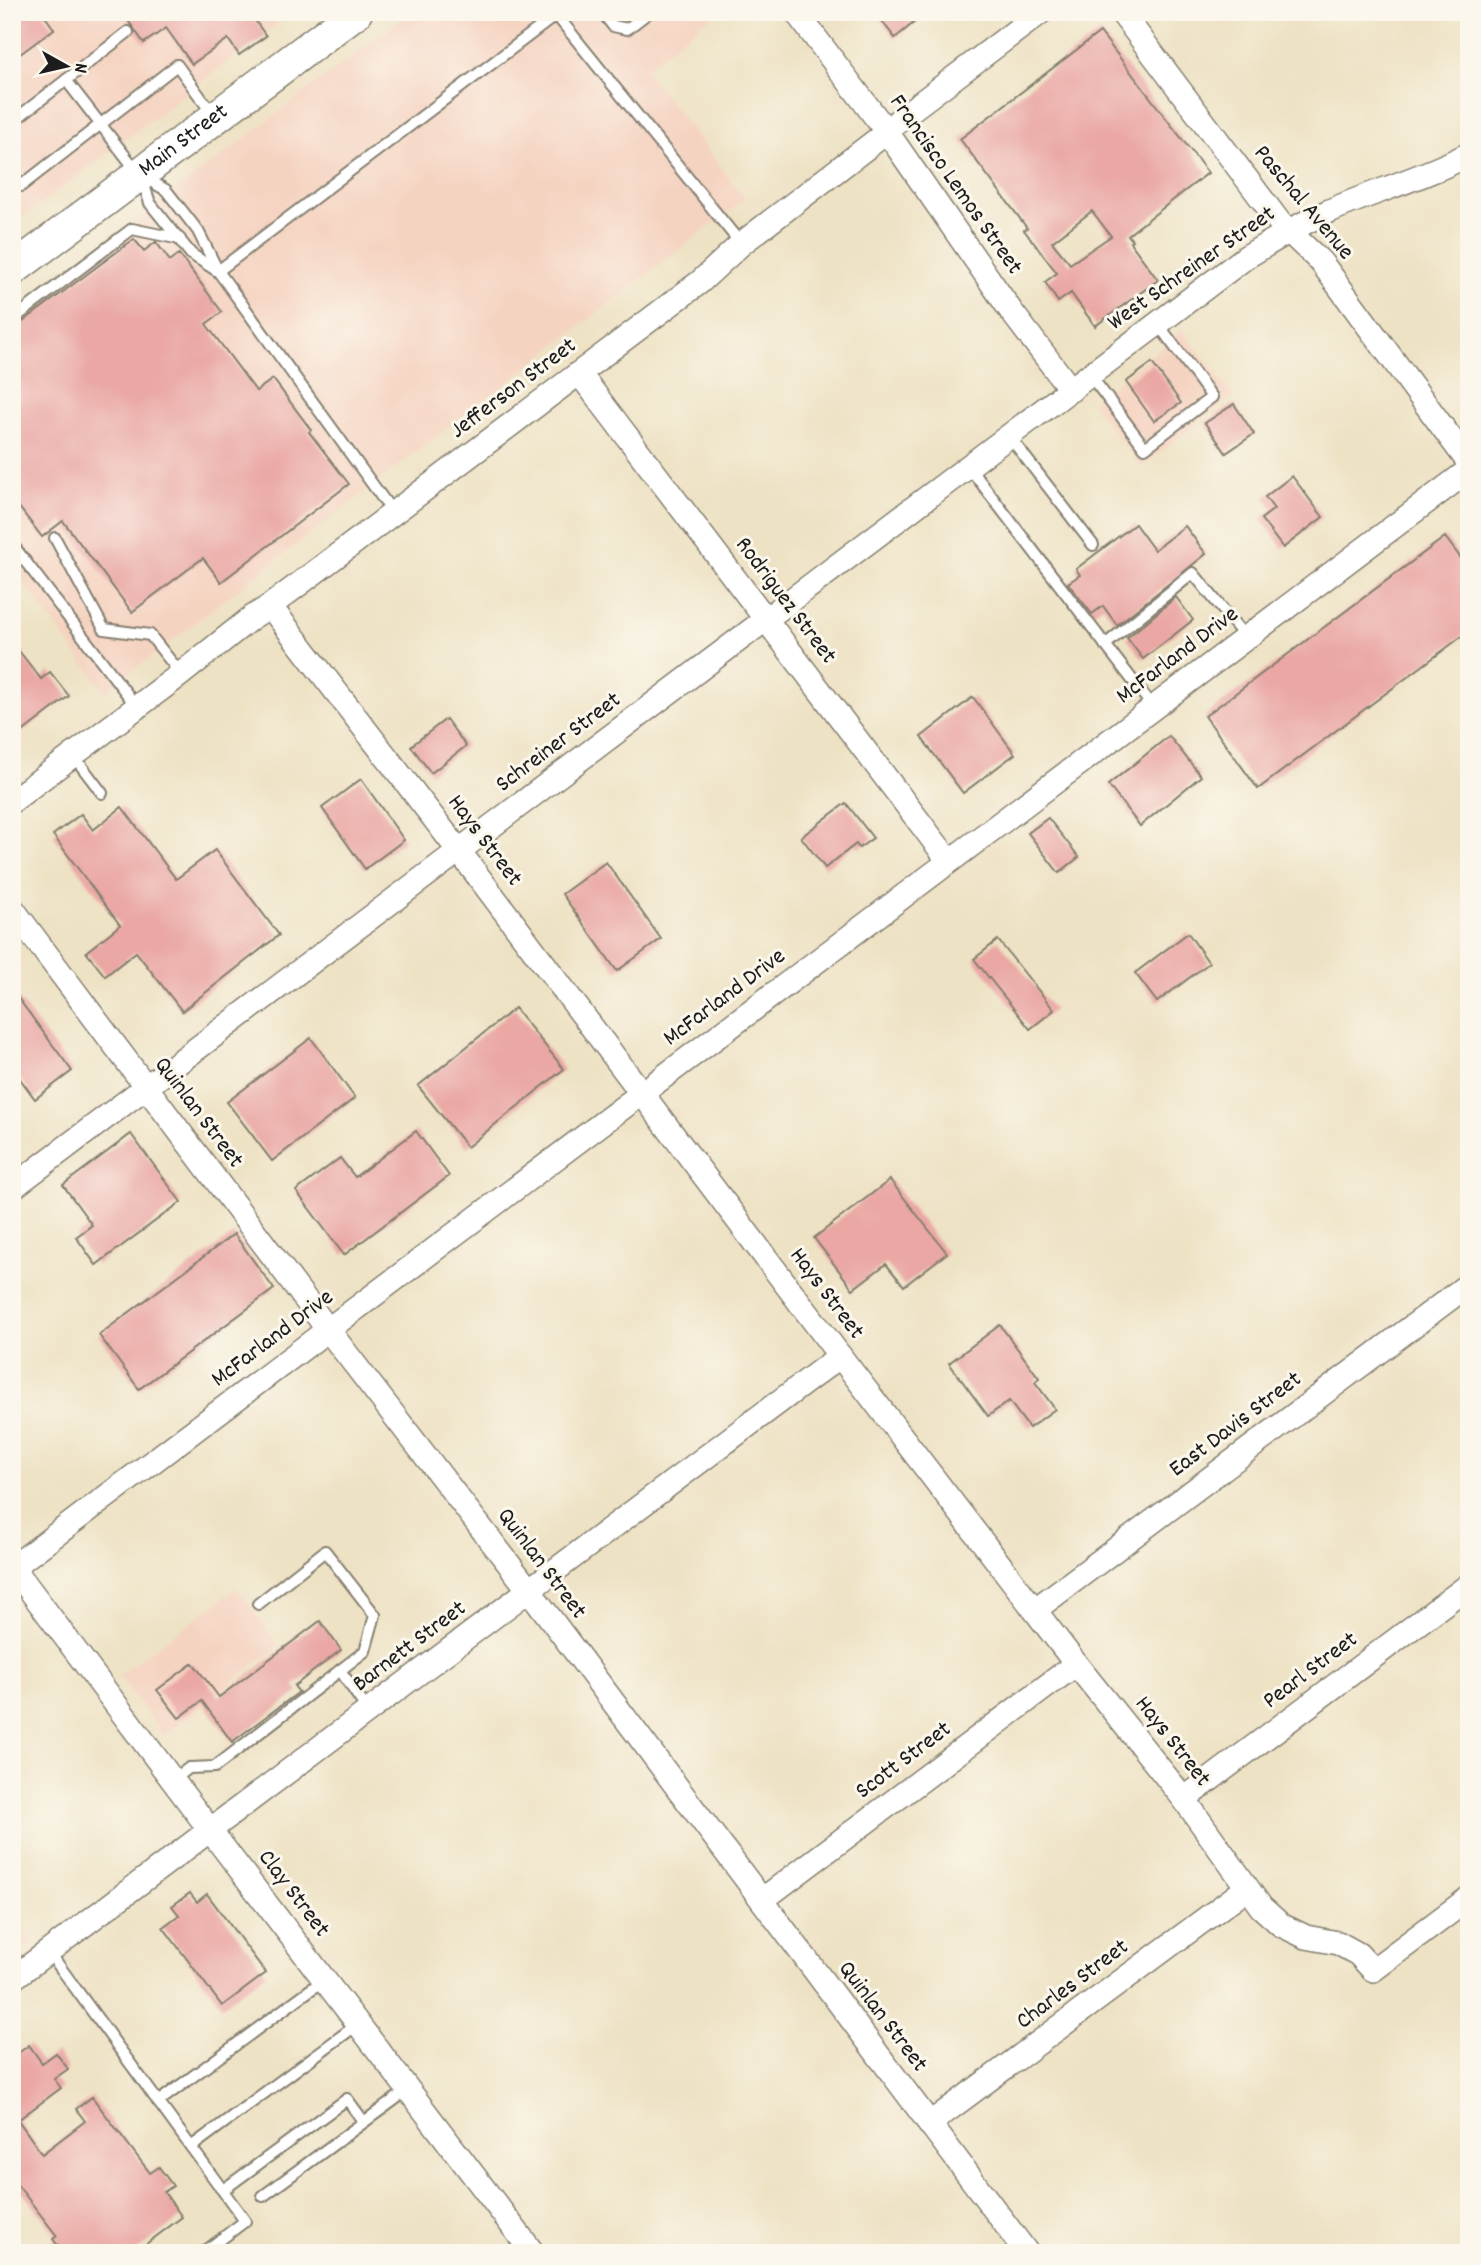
<svg xmlns="http://www.w3.org/2000/svg" width="1481" height="2265" font-family="Dekko,sans-serif">
<style>
.built{fill:#f5d3c1}
.building{fill:#eaa7a4;fill-rule:evenodd}
.lines{fill:none;stroke-linecap:round;stroke-linejoin:round}
.service-casing{stroke:#857f70;stroke-width:14}
.minor-casing{stroke:#857f70;stroke-width:26}
.secondary-casing{stroke:#857f70;stroke-width:35}
.service{stroke:#fff;stroke-width:10}
.minor{stroke:#fff;stroke-width:23}
.secondary{stroke:#fff;stroke-width:32}
.labels{text-anchor:middle;dominant-baseline:central;stroke-width:6;stroke-linejoin:round;paint-order:stroke}
.street-label{font-size:24px;fill:#1c1c1c;stroke:#fbf7ec}
</style>
<rect width="100%" height="100%" fill="#fbf7ec"/>
<filter id="ink" filterUnits="userSpaceOnUse"><feTurbulence type="fractalNoise" baseFrequency=".0143" numOctaves="2"/><feDisplacementMap in="SourceGraphic" scale="14" xChannelSelector="R" yChannelSelector="G"/><feConvolveMatrix kernelMatrix="1 2 1 2 8 2 1 2 1" color-interpolation-filters="sRGB"/></filter>
<filter id="wash" filterUnits="userSpaceOnUse"><feTurbulence type="fractalNoise" baseFrequency=".00686" numOctaves="4" result="noise"/><feDisplacementMap in="SourceGraphic" scale="28" xChannelSelector="R" yChannelSelector="G"/><feGaussianBlur stdDeviation="1.57" result="paint"/><feColorMatrix in="noise" values="0 0 0 0 0 0 0 0 0 0 0 0 0 0 0 0 0 1.4 0 .05"/><feComposite in="paint" operator="in"/></filter>
<g filter="url(#wash)">
<rect width="100%" height="100%" fill="#eee2c4"/>
<!-- built -->
<g class="built">
<path d="M12,12h281l-276,210 -5,-6z"/>
<path d="M411,12h305l-71,57 100,130 -640,493 -93,-124v-253z"/>
<path d="M1183,331l50,65 -92,71 -50,-65z"/>
<path d="M237,1588l42,58 -115,90 -46,-61z"/>
<path d="M12,1916l20,26 -20,14z"/>
</g>
<g id="blocks">
<!-- building -->
<g class="building">
<path d="M12,12h30l12,17 -42,31z"/>
<path d="M122,12h127l17,24 -27,19 -11,-16 -36,25 -26,-36 -22,15z"/>
<path d="M875,12h52l-32,26z"/>
<path d="M1100,32l108,141 -80,62 4,5 -2,2 28,38 -63,46 -24,-33 -13,9 -13,-20 12,-9 -33,-43 3,-2 -67,-89zM1092,211l19,25 -41,28 -18,-22z"/>
<path d="M134,239l10,12 12,-9 14,19 9,-7 43,58 -16,12 50,67 17,-12 38,51 -2,2 40,52 -128,98 -18,-24 -71,54 -69,-91 -21,16 -30,-39v-168z"/>
<path d="M1152,363l29,40 -27,18 -28,-39z"/>
<path d="M1234,404l20,30 -28,19 -21,-30z"/>
<path d="M1292,476l31,41 -40,31 -22,-29 13,-10 -9,-12z"/>
<path d="M1135,524l19,26 31,-24 21,28 -89,71 -14,-19 -11,8 -24,-31 12,-8 -4,-6z"/>
<path d="M1445,537l24,32v62l-211,158 -53,-73z"/>
<path d="M1176,597l17,23 -50,39 -16,-21z"/>
<path d="M12,642l29,37 9,-7 19,24 -57,44z"/>
<path d="M973,697l42,57 -52,39 -42,-56z"/>
<path d="M446,719l20,27 -35,27 -20,-27z"/>
<path d="M1169,736l32,40 -61,50 -32,-41z"/>
<path d="M361,779l43,61 -39,29 -43,-61z"/>
<path d="M846,803l27,35 -14,10 -3,-4 -31,24 -24,-31z"/>
<path d="M122,807l54,72 39,-29 64,85 -97,76 -46,-59 -31,24 -19,-24 34,-27 -67,-90 28,-21 12,16z"/>
<path d="M1048,818l31,39 -20,16 -31,-40z"/>
<path d="M606,862l55,77 -44,32 -55,-77z"/>
<path d="M1188,933l21,30 -52,39 -22,-29z"/>
<path d="M998,940l56,70 -24,19 -56,-70z"/>
<path d="M12,990l60,81 -37,28 -23,-31z"/>
<path d="M515,1008l49,61 -97,78 -49,-61z"/>
<path d="M311,1038l44,60 -83,63 -45,-59z"/>
<path d="M416,1131l33,45 -105,79 -48,-64 44,-33 15,19z"/>
<path d="M131,1134l50,68 -85,63 -20,-28 16,-12 -29,-40z"/>
<path d="M890,1180l57,73 -43,33 -18,-22 -33,25 -39,-51z"/>
<path d="M234,1234l40,55 -135,100 -40,-54z"/>
<path d="M1000,1325l39,53 -4,4 20,27 -26,19 -20,-27 -21,15 -39,-53z"/>
<path d="M320,1621l21,29 -47,36 5,6 -67,50 -30,-41 -23,17 -22,-28 36,-27 26,34z"/>
<path d="M190,1893l7,9 10,-8 59,79 -44,33 -59,-79 16,-12 -7,-9z"/>
<path d="M29,2045l13,18 14,-10 12,16 -14,10 7,9 -43,32 24,34 43,-33 -9,-12 16,-12 58,76 9,-6 14,19 -9,6 18,25 -48,36h-71l-10,-14 4,-3 -45,-58v-120z"/>
</g>
</g>
</g>
<g filter="url(#ink)">
<use href="#blocks" fill-opacity="0" stroke="#857f70" stroke-width="2"/>
<g class="lines">
<defs>
<g id="service">
<path d="M554,12l187,232"/>
<path d="M602,12l11,14 14,3 22,-17"/>
<path d="M66,80l74,95 26,15 32,41 20,40 176,243"/>
<path d="M12,122l116,-90"/>
<path d="M12,175l9,11 156,-121 37,51"/>
<path d="M142,179l8,24 41,51 25,16"/>
<path d="M218,271l342,-259"/>
<path d="M12,320l120,-91 48,10"/>
<path d="M1090,375l55,73 67,-51 -54,-73"/>
<path d="M1009,436l84,109"/>
<path d="M969,467l184,240"/>
<path d="M55,538l49,91 46,6 31,39"/>
<path d="M12,544l125,163"/>
<path d="M1105,645l88,-72 53,65"/>
<path d="M73,755l29,38"/>
<path d="M340,1670l28,41"/>
<path d="M173,1780l16,-12 26,-1 150,-116 10,-36 -50,-64 -67,53"/>
<path d="M49,1952l196,269 -42,32"/>
<path d="M158,2102l167,-123"/>
<path d="M191,2147l167,-123"/>
<path d="M223,2190l124,-91 17,23"/>
<path d="M263,2196l146,-107"/>
</g>
<g id="minor">
<path d="M796,12l91,120 124,179 60,79"/>
<path d="M1121,12l159,211 41,39 148,201"/>
<path d="M579,373l370,488"/>
<path d="M270,606l189,245 381,505 236,308 108,135 77,108 20,18 25,12 32,6 20,11 15,16 96,-72"/>
<path d="M12,801l169,-127 70,-56 19,-12 430,-324 41,-38 146,-112 15,-15 139,-105"/>
<path d="M12,908l317,423 200,259 498,663"/>
<path d="M12,1188l1234,-931c27,-16 53,-33 81,-45 47,-21 97,-34 142,-58"/>
<path d="M12,1566l198,264 323,423"/>
<path d="M13,1567l1456,-1097"/>
<path d="M1036,1609l433,-325"/>
<path d="M1184,1799l285,-214"/>
<path d="M762,1900l314,-236"/>
<path d="M12,1979l828,-623"/>
<path d="M929,2124l318,-236"/>
</g>
<g id="secondary">
<path id="s1" d="M12,270l344,-258"/>
</g>
</defs>
<!-- service casing -->
<use href="#service" class="service-casing"/>
<!-- minor casing -->
<use href="#minor" class="minor-casing"/>
<!-- secondary casing -->
<use href="#secondary" class="secondary-casing"/>
<!-- service -->
<use href="#service" class="service"/>
<!-- minor -->
<use href="#minor" class="minor"/>
<!-- secondary -->
<use href="#secondary" class="secondary"/>
</g>
</g>
<g class="labels">
<!-- street labels -->
<g class="street-label">
<text stroke="none"><textPath href="#s1" startOffset="215">Main Street</textPath></text>
<text transform="translate(955 185) rotate(55)">Francisco Lemos Street</text>
<text transform="translate(1303 203) rotate(50)">Paschal Avenue</text>
<text transform="translate(1192 269) rotate(-35)">West Schreiner Street</text>
<text transform="translate(514 389) rotate(-37)">Jefferson Street</text>
<text transform="translate(785 601) rotate(53)">Rodriguez Street</text>
<text transform="translate(1178 656) rotate(-37)">McFarland Drive</text>
<text transform="translate(559 743) rotate(-37)">Schreiner Street</text>
<text transform="translate(484 841) rotate(53)">Hays Street</text>
<text transform="translate(725 998) rotate(-37)">McFarland Drive</text>
<text transform="translate(198 1113) rotate(53)">Quinlan Street</text>
<text transform="translate(826 1294) rotate(53)">Hays Street</text>
<text transform="translate(273 1339) rotate(-37)">McFarland Drive</text>
<text transform="translate(1236 1425) rotate(-37)">East Davis Street</text>
<text transform="translate(541 1564) rotate(53)">Quinlan Street</text>
<text transform="translate(410 1647) rotate(-37)">Barnett Street</text>
<text transform="translate(1311 1671) rotate(-37)">Pearl Street</text>
<text transform="translate(1172 1742) rotate(52)">Hays Street</text>
<text transform="translate(904 1761) rotate(-37)">Scott Street</text>
<text transform="translate(293 1894) rotate(53)">Clay Street</text>
<text transform="translate(1073 1985) rotate(-37)">Charles Street</text>
<text transform="translate(882 2017) rotate(53)">Quinlan Street</text>
</g>
</g>
<!-- margin -->
<rect width="1481" height="2265" fill="none" stroke="#fbf7ec" stroke-width="42"/>
<!-- north arrow -->
<g transform="translate(66 66) rotate(98)" stroke="#fbf7ec" stroke-width="5" paint-order="stroke">
<path d="M0-5L12 26L0 18L-12 26Z" fill="#1c1c1c"/>
<text y="-10" font-size="19" font-weight="bold" text-anchor="middle" fill="#1c1c1c">N</text>
</g>
</svg>
